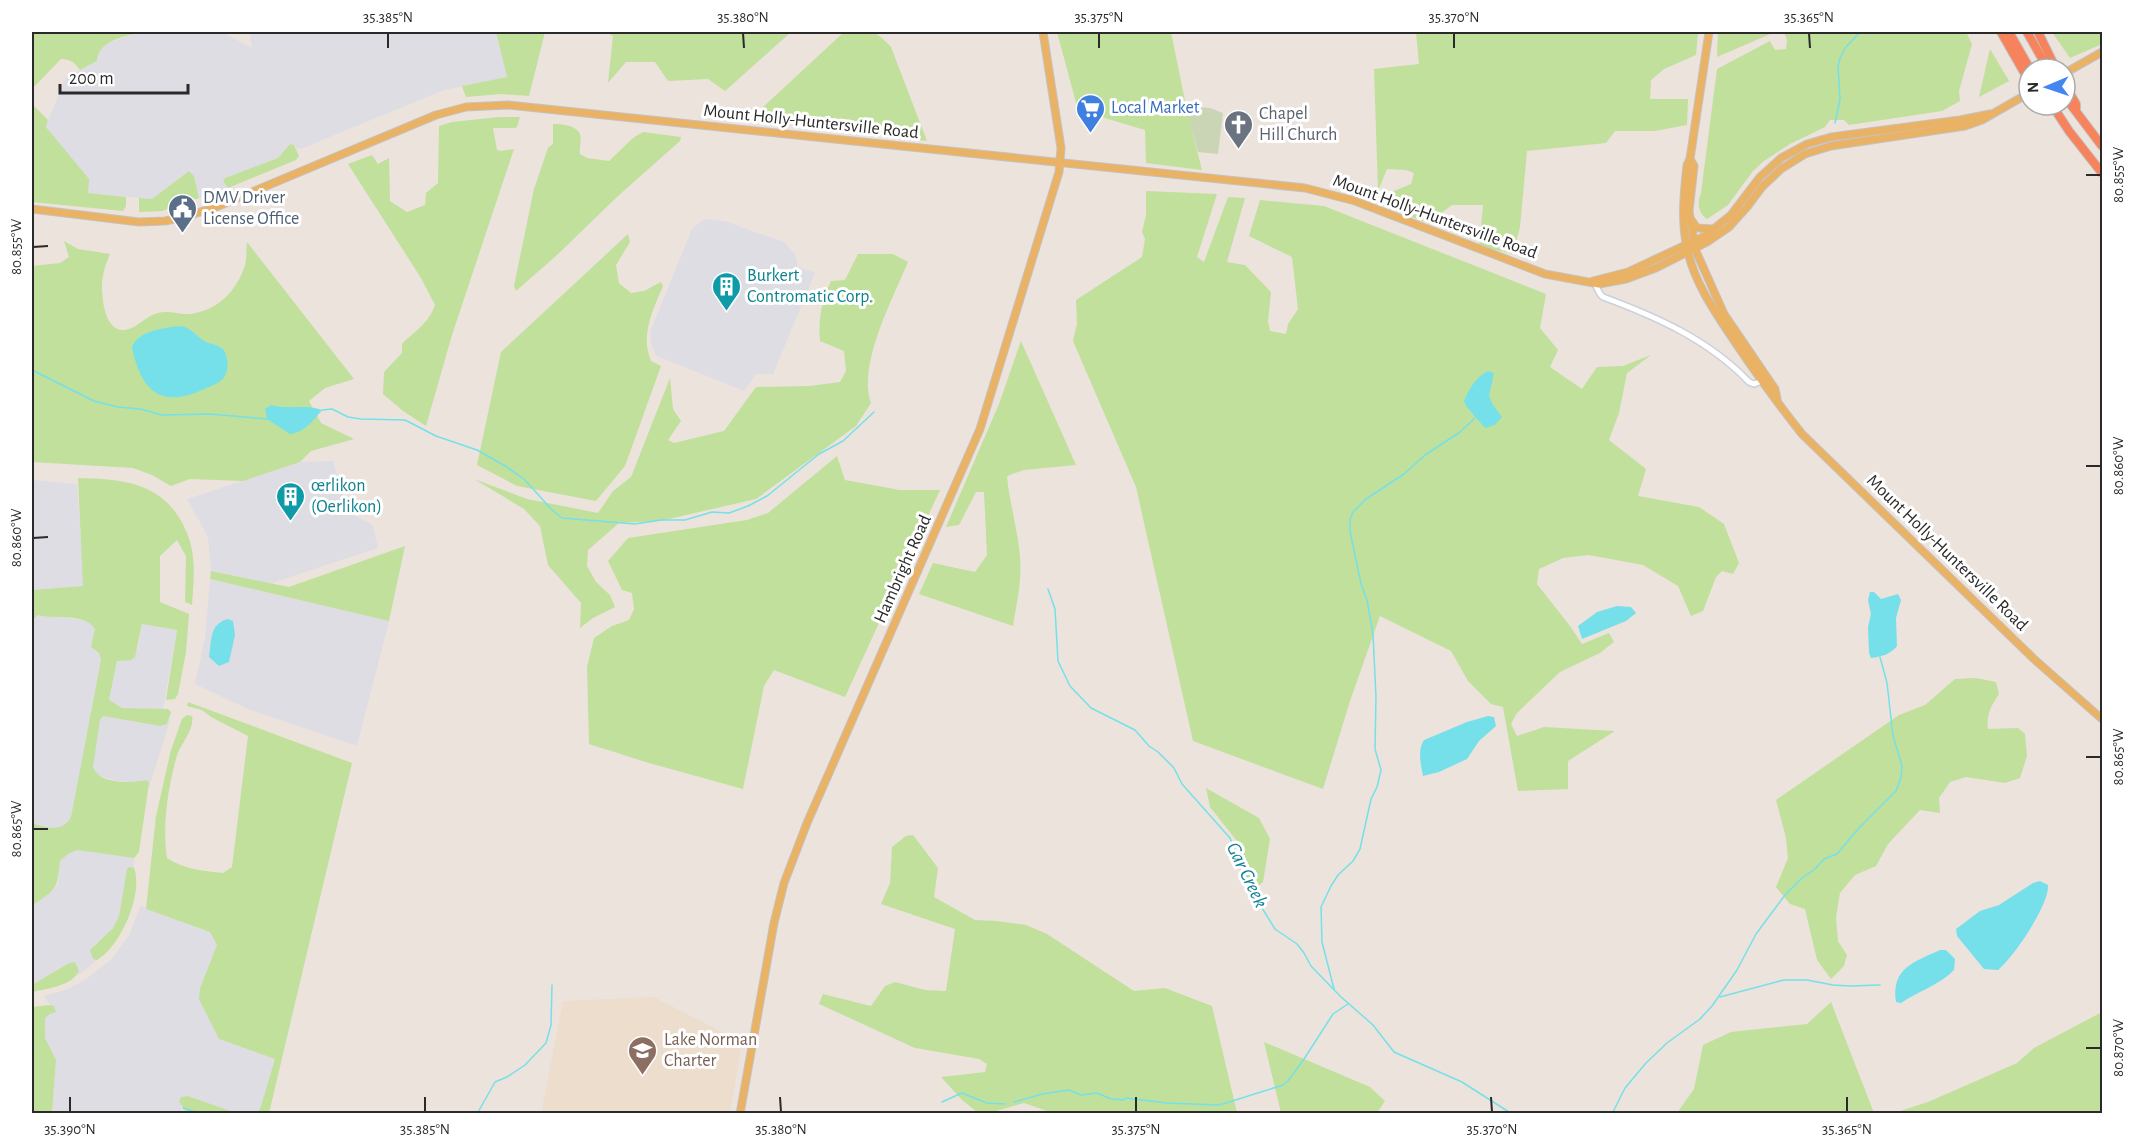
<svg xmlns="http://www.w3.org/2000/svg" width="2134" height="1145" font-family="'Alegreya Sans',sans-serif">
<style>
.industrial{fill:#dedde4}
.education{fill:#edddcd}
.green{fill:#c0e09c}
.cemetery{fill:#cad5b5}
.water{fill:#75e0e9}
.lines{fill:none;stroke-linecap:round;stroke-linejoin:round}
.stream{stroke:#75e0e9;stroke-width:1.5}
.minor-casing{stroke:#cbd1db;stroke-width:8}
.major-casing{stroke:#c3c3c3;stroke-width:9}
.highway-casing{stroke:#c3c3c3;stroke-width:10}
.minor{stroke:#fff;stroke-width:5}
.major{stroke:#eab264;stroke-width:7}
.highway{stroke:#f7835d;stroke-width:8}
.ticks{fill:none;stroke:#2a2a2a;stroke-width:2}
.labels{text-anchor:middle;dominant-baseline:central;stroke-width:6;stroke-linejoin:round;paint-order:stroke}
.shop-label{font-size:18px;fill:#366cbe;stroke:#fff;text-anchor:start}
.worship-label{font-size:18px;fill:#5b616d;stroke:#fff;text-anchor:start}
.street-label{font-size:18px;fill:#2a2a2a;stroke:#fff}
.service-label{font-size:18px;fill:#4e5e75;stroke:#fff;text-anchor:start}
.culture-label{font-size:18px;fill:#0d838f;stroke:#fff;text-anchor:start}
.education-label{font-size:18px;fill:#785e54;stroke:#fff;text-anchor:start}
.water-label{font-size:20px;font-style:italic;fill:#138195;stroke:#fff}
.neatline{fill:none;stroke:#2a2a2a;stroke-width:2}
.ticks-label{font-size:15px;text-anchor:middle;fill:#2a2a2a}
</style>
<rect width="100%" height="100%" fill="#ece3dd"/>
<!-- industrial -->
<g class="industrial">
<path d="M138,32h84l30,16 -2,-15 -3,-1h249l11,45 -63,13 -141,58 -6,1 -3,-4 -4,-1 -12,14 -53,20 -2,3 5,7 -29,10 -5,-22 -5,-5 -37,28 -64,-6 -42,-67 19,-47 32,-18v-6l7,-10z"/>
<path d="M704,219l20,2 60,21 11,12 3,13 17,6 -42,101h-17l-12,17 -87,-35 -5,-9 -2,-15 42,-103z"/>
<path d="M333,461l14,51 26,13 5,23 -106,35 -61,-12 -3,-34 -21,-38 113,-37z"/>
<path d="M32,480l45,4 7,102 -52,4z"/>
<path d="M210,579l179,42 -32,125 -109,-37 -53,-25 10,-46z"/>
<path d="M37,615l46,5 8,3 4,6 -4,18 8,6 2,7 -30,157 -4,7 -9,4h-10l-16,-5v-203z"/>
<path d="M142,624l35,6 -14,79 -41,-1 -13,-7 8,-40 9,-1 12,-11z"/>
<path d="M103,716l57,10 7,-3 4,-6 -22,71 -2,-8 -18,2 -13,-1 -21,-7 -3,-6 8,-48z"/>
<path d="M77,850l57,8v10l-5,-1 -10,49 -6,12 -20,18 -2,9 6,5 -20,16 2,-5 -10,-8 -37,22v-79l21,-15 5,-7 2,-23 8,-7z"/>
<path d="M141,905l5,4 64,23 7,13 -17,43 19,51 56,20 -15,50 -5,4h-19l-48,-17 -7,1v12l6,4h-135l4,-53 -11,-22v-20l5,-4 6,-2 -2,-6 -4,-1 -6,-9 24,-7 17,-9 27,-21 17,-24z"/>
</g>
<!-- education -->
<path class="education" d="M654,997l70,36 19,3 -13,77 -189,1 22,-113z"/>
<!-- green -->
<g class="green">
<path d="M39,32h99c-16,6 -40,9 -41,29l-17,9c-5,-7 -9,-11 -19,-11l-29,30v-54z"/>
<path d="M496,32h49l-16,64 -28,-2 -35,3 -4,-11 45,-9z"/>
<path d="M606,32h185l-66,59 -17,-12 -40,2 -13,-19h-29l-18,21 5,-47z"/>
<path d="M844,32c24,-1 30,-4 47,15l36,94 -177,-22z"/>
<path d="M1057,32h114l15,74 5,1v20l11,43 -56,-7 -1,-33 -67,-20z"/>
<path d="M1416,32h282l-2,23 -32,14 -13,11 -1,19h38l-1,26 -32,6h-40l-9,12 -79,8 -7,76 -7,27 -34,-8 4,-41h-31l-24,18 -40,-15 6,-17 17,-7 3,-11 -8,-3 -19,-1 -9,22 -4,-122 45,-5z"/>
<path d="M1718,32h57l-58,25z"/>
<path d="M1784,32h182l6,12 -13,47 1,10 -18,10 -93,14 -5,-5h-14l-5,7 -35,17 -26,17 -11,10 -25,34 -21,14c-9,-6 -10,-17 -6,-26l16,-124 53,-28 5,9 11,-1 1,-9z"/>
<path d="M2052,32h50v12l-32,14z"/>
<path d="M1990,49l19,32 -30,16z"/>
<path d="M32,104l16,16 -2,7 43,52 -1,14 38,4v9l-3,5 -91,-9z"/>
<path d="M499,117h21l-3,10 -2,1h-22l4,22 4,1 13,-2 -62,186 -26,91 -23,-15 -20,-17 1,-22 18,-19v-9c13,-13 27,-21 33,-39l-14,-27 -73,-114 24,-9 6,9 11,-6 1,43 17,11 18,-7 1,-12 12,-10 1,-57 13,-4z"/>
<path d="M553,124c9,0 23,1 27,10 2,6 -1,14 0,20l7,4 22,3 24,-23 10,-6 38,5 -1,4 -62,55 -61,59 -41,36 -2,-5 20,-97 14,-41 5,-4z"/>
<path d="M290,144l4,1 5,11 -3,4 -68,28 -5,-7 2,-3 53,-20z"/>
<path d="M189,171l5,5 5,22 -37,13 -23,1v-14l13,1z"/>
<path d="M1146,191l71,3 -20,63 7,5 24,-65 17,1 -18,64 18,3 26,27 -3,29 2,10 16,3 2,-10 10,-15 -6,-52 -43,-21 11,-36 64,6 222,88 -6,34 18,22 -8,17 32,22 15,-22 26,-1 28,-11 -24,18 -8,40 -10,27 37,29 -8,27 61,11 25,17 15,39 -6,11 -11,-3 -6,6 -13,34 -12,5 -13,-30 -35,-21 -54,-10 -26,3 -24,11 -2,15 33,42 12,18 27,-11 5,9 -14,11 -40,19 -43,41 -6,11 6,12 27,-9 71,4 -47,30v28l-50,2 -15,-84 -12,-3 -23,-23 -17,-30 -71,-35 -30,85 -27,88 -130,-48 -57,-254 -63,-146 4,-17 -1,-24 66,-43 3,-18 -3,-7 4,-17z"/>
<path d="M628,234l2,8 -14,23 3,18 12,10 13,-2 17,-9 2,4c-10,24 -23,49 -12,75l10,5 -36,100 -29,35 -79,-15 -40,-21 24,-113z"/>
<path d="M64,241l14,8 32,5c-4,9 -8,21 -8,32 0,14 3,46 23,44 13,-2 20,-14 33,-17 11,-3 21,2 32,1 27,-3 47,-23 55,-49 2,-7 1,-16 2,-23l107,137 -29,9 -16,13 12,22 33,16 -43,12 -11,11 -57,19 -53,-2 -19,7 -19,-11 -19,-7 -101,-6v-196l28,-3 9,-6z"/>
<path d="M858,254h35l15,8c-15,36 -51,104 -37,141l-15,23 -100,73 -96,22 -41,2 -31,27 -1,16 9,16 14,13 5,12 -22,11 -13,10 1,-25 -33,-38 -8,-39 -16,-17 -50,-30 53,20 71,14 15,-22 18,-14 39,-99 3,31 8,12 -13,19 6,3 50,-12 32,-44 54,-1 30,-4 6,-11 -2,-20 -24,-10c-2,-22 2,-41 11,-60l14,-1z"/>
<path d="M1021,341l55,124 -52,5 -17,6c3,34 16,69 13,103 -1,16 -5,32 -7,47l-94,-32 14,-31 42,9 12,-17 -3,-63h-8l-17,33 -13,2 53,-123z"/>
<path d="M837,456l8,24 55,10h40l-95,207 -71,-27 -10,16 -21,103 -94,-26 -60,-19 -2,-77 7,-29 18,-12 17,-6 5,-11 -2,-16 -10,-3 -14,-29 20,-23 119,-18 21,-7z"/>
<path d="M78,478c40,1 79,3 102,41 7,12 12,25 13,39 2,15 0,32 -1,47l-7,-3 1,-46 -9,-16 -17,16v46l29,12 -3,38 -8,42 -3,5 -9,1 11,-70 -35,-6 -7,33 -4,3 -14,1 -8,39 13,8 46,1 3,3 -4,12 -7,2 -57,-10 -3,4 -7,47c7,18 37,16 54,13l2,3 -10,69 -5,6 -57,-8 -9,4 -8,7c-3,30 -4,28 -28,45v-83c15,5 30,10 39,-6l30,-157 -2,-7 -8,-6 4,-18c-11,-17 -40,-9 -57,-14l-6,5v-30l51,-4z"/>
<path d="M405,546l-16,75 -179,-42 1,-8 78,16z"/>
<path d="M1976,678l20,4 3,12c-8,12 -13,21 -11,35l30,-1 7,6 2,22 -7,22 -15,5 -39,-6 -16,5 -11,16 1,15 -20,-3 -32,34 -12,22 -21,9 -15,18 -4,24 2,24 9,14 -3,11 -13,13 -14,-19 -12,-51 -15,-5 -14,-17 12,-29 -2,-20 -10,-38 123,-85 26,-10 30,-26z"/>
<path d="M188,702l164,61 -83,350h-14l5,-4 15,-50 -56,-20 -20,-40 1,-11 17,-43 -7,-13 -64,-23 10,-93 15,-66 11,-31 5,-4 5,1c3,12 -11,28 -15,39 -9,33 -15,70 -10,103 16,11 36,13 56,15l9,-6 16,-131 -37,-19 -9,-7 -15,-4z"/>
<path d="M1206,788l53,30 11,21 -7,43 -13,11 -9,-47 -31,-39z"/>
<path d="M913,835l25,33 -4,29 41,23 22,1 29,4 21,9 87,57 31,-3 47,18 25,107 -181,1 -32,-11 -35,10 -12,-1 -14,-11 -22,-24 44,-5 2,-8 -8,-5 -64,-11 -96,-44 4,-10 48,12 14,-20 10,-4 30,8 21,1 9,-62 -74,-25 9,-21 2,-36 14,-11z"/>
<path d="M129,867l5,1c10,26 -14,79 -37,92l-4,-1 -3,-9 23,-22 6,-12 8,-47z"/>
<path d="M75,962l4,9c-7,15 -33,18 -47,21v-7l37,-22z"/>
<path d="M1831,1002l43,111h-197l17,-24 9,-44 28,-13 76,-8z"/>
<path d="M50,1005l4,1 2,6 -6,2 -5,4v20l11,22 -4,53h-20v-106z"/>
<path d="M2102,1012v101h-208l34,-11 89,-39 17,-15z"/>
<path d="M1264,1042l106,45 15,14 -8,12h-96z"/>
<path d="M188,1096l48,17h-49l-8,-11 2,-5z"/>
</g>
<!-- cemetery -->
<path class="cemetery" d="M1191,107l19,1 13,5 -5,41 -20,-2 -7,-25z"/>
<!-- water -->
<g class="water">
<path d="M179,326c13,1 16,10 27,16 6,2 12,3 17,7 5,6 6,20 2,27 -4,7 -16,11 -23,14 -44,20 -62,-3 -70,-43 6,-16 31,-19 47,-21z"/>
<path d="M1488,371l6,2 -5,23 4,9 9,12 -7,8 -10,3 -19,-22 -2,-5c5,-12 12,-24 24,-30z"/>
<path d="M271,405c17,5 34,-1 51,5 -8,10 -18,23 -32,24l-23,-15 -2,-10z"/>
<path d="M1870,592h4l7,7 17,-5 3,6 -5,18 1,28c-6,8 -16,11 -26,12l-2,-5 -1,-26 3,-13 -3,-14z"/>
<path d="M1617,606l14,1 5,6 -10,8 -44,18 -4,-13 19,-14z"/>
<path d="M228,619l5,2 2,14 -6,27 -10,4 -10,-9c3,-17 0,-33 19,-38z"/>
<path d="M1488,716l6,1 2,9 -17,15 -12,18 -28,13 -16,4c-2,-11 -6,-26 1,-36l43,-18z"/>
<path d="M2040,881l8,4c2,19 -35,73 -50,85l-14,-1 -27,-33 -1,-7 24,-18 19,-6 34,-22z"/>
<path d="M1940,950h6l9,9 -1,11c-14,15 -36,21 -53,33l-5,-1c-5,-34 18,-40 44,-52z"/>
</g>
<g class="lines">
<!-- stream -->
<g class="stream">
<path d="M1835,123l5,-24 -2,-32 2,-9 6,-11 14,-15"/>
<path d="M32,370l62,31 24,6 22,2 22,6 48,-1 58,5"/>
<path d="M322,410l10,-1 16,8 13,2 44,1 31,16 41,14 30,17 18,13 27,30 10,8 73,6 26,-4h24l27,-8 17,1 19,-7 19,-10 52,-42 24,-13 31,-29"/>
<path d="M1048,589l7,20 3,52 12,25 21,22 44,22 14,16 9,6 16,16 8,16 48,54 27,62 18,29 22,15 7,9 7,13 29,30 33,29 21,27 68,30 50,32"/>
<path d="M1334,989l-12,-47 -1,-35 10,-21 7,-11 15,-14 7,-12 11,-50 6,-12 4,-17 -6,-21 1,-52 -3,-63 -6,-34 -6,-16 -11,-53v-11l3,-8 13,-13 38,-25 21,-19 35,-23 15,-14"/>
<path d="M1720,997l64,-17h23l26,5 17,1 30,-1"/>
<path d="M942,1102l20,-9 25,10 18,1"/>
<path d="M1014,1102l28,-8 27,-4 12,5 16,-2 14,6 13,1 2,-2 41,5 51,2 8,-2 57,-18 5,-4 16,-22 29,-45 15,-10"/>
<path d="M183,1108l19,6"/>
<path d="M477,1114l18,-32 12,-5 18,-12 21,-22 5,-18 1,-40"/>
<path d="M1612,1114l13,-26 21,-25 21,-20 33,-24 12,-13 25,-36 19,-36 29,-39 17,-17 13,-9 9,-10 13,-5 21,-25 38,-38 5,-13 1,-12 -9,-30 -6,-53 -7,-26"/>
</g>
<defs>
<path id="minor" d="M1594,282l6,12 3,3c54,20 106,43 146,85l5,2 8,-3"/>
<g id="major">
<path d="M1709,32l-19,127 -3,6c-3,28 -6,55 0,83 7,35 30,67 50,97 21,31 42,60 65,89l232,225 68,60"/>
<path d="M2065,73l37,-21"/>
<path d="M1690,159l4,7 -5,45 6,38 29,65 51,75 2,10"/>
<path d="M32,209l107,13 26,-1 19,-4 32,-10 220,-92 30,-8 42,-2 797,83 50,13 190,73 54,10 27,-5 30,-11 51,-26 22,-15 18,-20 15,-20 19,-18 24,-15 26,-8 134,-20 17,-6 47,-27"/>
<path d="M1692,221l5,7 16,1"/>
<path d="M1593,281l35,-9 77,-36 26,-21 29,-38 21,-19 26,-14 24,-7 129,-17 30,-6"/>
<path d="M740,1114l34,-191 10,-40 23,-60 173,-394 79,-257 2,-24 -18,-116"/>
</g>
<g id="highway">
<path d="M2001,32l28,49"/>
<path d="M2009,32l21,37"/>
<path d="M2027,32l21,37"/>
<path d="M2038,32l18,37"/>
<path d="M2065,85l11,19v5"/>
<path d="M2065,97l37,49"/>
<path d="M2052,105l17,26 33,42"/>
</g>
</defs>
<!-- minor casing -->
<use href="#minor" class="minor-casing"/>
<!-- major casing -->
<use href="#major" class="major-casing"/>
<!-- highway casing -->
<use href="#highway" class="highway-casing"/>
<!-- minor -->
<use href="#minor" class="minor"/>
<!-- major -->
<use href="#major" class="major"/>
<!-- highway -->
<use href="#highway" class="highway"/>
</g>
<!-- ticks -->
<path class="ticks" d="M388,33v15M743,33l1,15M1099,33v15M1454,33v15M1809,33l1,15M2086,175h15M33,247l15,-1M2086,466h15M33,538l15,-1M2086,757h15M33,829h15M2086,1048h15M70,1097v15M425,1097v15M780,1097l1,15M1136,1097v15M1491,1097l1,15M1847,1097v15"/>
<!-- icons -->
<defs>
<symbol id="supermarket-pin" viewBox="-11 -11 22 30"><path d="M0 17L-7.5 6A9.5 9.5 0 1 1 7.5 6Z" fill="#3f7fe0" stroke="#fff"/><path d="M-6-5.5h2.5l.6 2H6L4.5 2H-2.5L-4.4-4H-6ZM-1.5 3.2a1.3 1.3 0 1 0 .1 0ZM3 3.2a1.3 1.3 0 1 0 .1 0Z" fill="#fff"/></symbol>
<symbol id="church-pin" viewBox="-11 -11 22 30"><path d="M0 17L-7.5 6A9.5 9.5 0 1 1 7.5 6Z" fill="#6b7280" stroke="#fff"/><path d="M-1.2-6h2.4v3.5h3.3v2.4h-3.3V6h-2.4V-.1h-3.3v-2.4h3.3Z" fill="#fff"/></symbol>
<symbol id="civic-pin" viewBox="-11 -11 22 30"><path d="M0 17L-7.5 6A9.5 9.5 0 1 1 7.5 6Z" fill="#5c6f8a" stroke="#fff"/><path d="M-.6-6.5H3V-4.5H.6V-3L4-1V1h2V6H-6V1h2V-1L-.6-3ZM-1.2 2.5V6h2.4V2.5Z" fill="#fff"/></symbol>
<symbol id="building-pin" viewBox="-11 -11 22 30"><path d="M0 17L-7.5 6A9.5 9.5 0 1 1 7.5 6Z" fill="#0f9aa8" stroke="#fff"/><path d="M-4-6H4V6H1V3H-1V6H-4ZM-2.5-4.3h1.7v1.8h-1.7ZM.8-4.3h1.7v1.8H.8ZM-2.5-1h1.7V.8h-1.7ZM.8-1h1.7V.8H.8Z" fill="#fff"/></symbol>
<symbol id="school-pin" viewBox="-11 -11 22 30"><path d="M0 17L-7.5 6A9.5 9.5 0 1 1 7.5 6Z" fill="#8d6e63" stroke="#fff"/><path d="M0-5L7-2L0 1L-7-2ZM-4 1L0 2.5L4 1V4Q0 6-4 4Z" fill="#fff"/></symbol>
</defs>
<g fill-rule="evenodd">
<use href="#supermarket-pin" x="1074" y="92" width="33" height="45"/>
<use href="#church-pin" x="1222" y="108" width="33" height="45"/>
<use href="#civic-pin" x="166" y="192" width="33" height="45"/>
<use href="#building-pin" x="710" y="270" width="33" height="45"/>
<use href="#building-pin" x="274" y="480" width="33" height="45"/>
<use href="#school-pin" x="626" y="1034" width="33" height="45"/>
</g>
<g class="labels">
<!-- shop labels -->
<g class="shop-label">
<text x="1111" y="108">Local Market</text>
</g>
<!-- worship labels -->
<g class="worship-label">
<text x="1259" y="114">Chapel<tspan x="1259" dy="21">Hill Church</tspan></text>
</g>
<!-- street labels -->
<g class="street-label">
<text transform="translate(811 122) rotate(6)">Mount Holly-Huntersville Road</text>
<text transform="translate(1435 217) rotate(20)">Mount Holly-Huntersville Road</text>
<text transform="translate(1947 553) rotate(44)">Mount Holly-Huntersville Road</text>
<text transform="translate(903 569) rotate(-66)">Hambright Road</text>
</g>
<!-- service labels -->
<g class="service-label">
<text x="203" y="198">DMV Driver<tspan x="203" dy="21">License Office</tspan></text>
</g>
<!-- culture labels -->
<g class="culture-label">
<text x="747" y="276">Burkert<tspan x="747" dy="21">Contromatic Corp.</tspan></text>
<text x="311" y="486">œrlikon<tspan x="311" dy="21">(Oerlikon)</tspan></text>
</g>
<!-- education labels -->
<g class="education-label">
<text x="664" y="1040">Lake Norman<tspan x="664" dy="21">Charter</tspan></text>
</g>
<!-- water labels -->
<g class="water-label">
<text transform="translate(1247 875) rotate(64)">Gar Creek</text>
</g>
</g>
<!-- border -->
<rect width="2134" height="1145" fill="none" stroke="#ffffff" stroke-width="66"/>
<!-- north arrow -->
<g transform="translate(2047 87) rotate(268)"><circle r="28" fill="#ffffff" stroke="#aaaaaa" stroke-width="1.5"/>
<path d="M0-4.5L10 22L0 15L-10 22Z" fill="#4485f2"/>
<text y="-9" font-size="16" font-weight="bold" text-anchor="middle" fill="#2a2a2a">N</text>
</g>
<!-- scale -->
<path d="M60 84v9h128v-9" fill="none" stroke="#2a2a2a" stroke-width="3"/>
<text x="69" y="84" font-size="18" fill="#2a2a2a" stroke="#ffffff" stroke-width="4.5" paint-order="stroke">200 m</text>
<rect x="33" y="33" width="2068" height="1079" class="neatline"/>
<g class="ticks-label">
<text x="388" y="22">35.385°N</text>
<text x="743" y="22">35.380°N</text>
<text x="1099" y="22">35.375°N</text>
<text x="1454" y="22">35.370°N</text>
<text x="1809" y="22">35.365°N</text>
<text transform="translate(2118 175) rotate(-90)" y="5">80.855°W</text>
<text transform="translate(16 247) rotate(-90)" y="5">80.855°W</text>
<text transform="translate(2118 466) rotate(-90)" y="5">80.860°W</text>
<text transform="translate(16 538) rotate(-90)" y="5">80.860°W</text>
<text transform="translate(2118 757) rotate(-90)" y="5">80.865°W</text>
<text transform="translate(16 829) rotate(-90)" y="5">80.865°W</text>
<text transform="translate(2118 1048) rotate(-90)" y="5">80.870°W</text>
<text x="70" y="1134">35.390°N</text>
<text x="425" y="1134">35.385°N</text>
<text x="781" y="1134">35.380°N</text>
<text x="1136" y="1134">35.375°N</text>
<text x="1492" y="1134">35.370°N</text>
<text x="1847" y="1134">35.365°N</text>
</g>
</svg>
